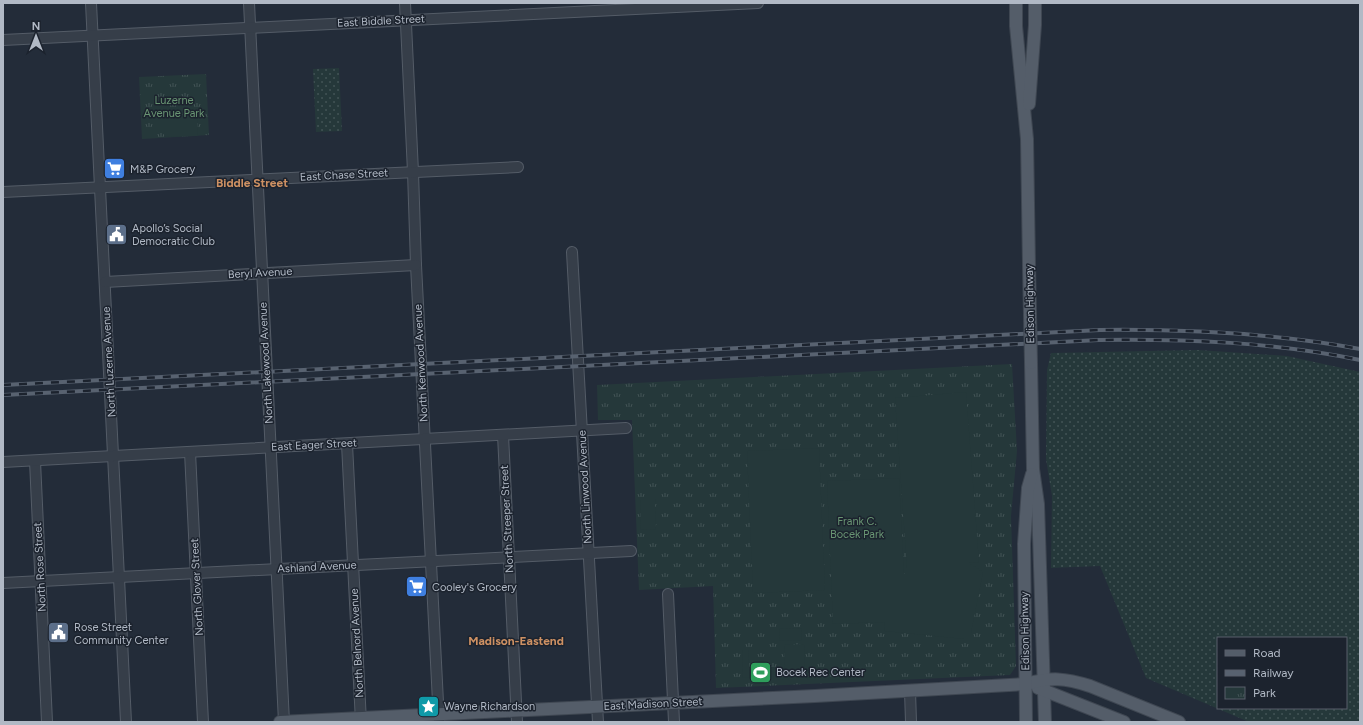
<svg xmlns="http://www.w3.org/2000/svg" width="1363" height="725" font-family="Figtree,sans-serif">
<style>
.grass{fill:url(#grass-dots);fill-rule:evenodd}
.park{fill:url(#park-tufts)}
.pitch{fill:#25383a}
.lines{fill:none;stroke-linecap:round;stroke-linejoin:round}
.minor-casing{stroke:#545c67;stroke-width:12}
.major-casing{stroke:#3f4752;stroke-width:14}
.minor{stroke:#363e49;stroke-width:10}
.major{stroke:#545d69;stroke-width:12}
.rail-casing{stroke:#586270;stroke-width:4}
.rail{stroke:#1c232e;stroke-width:2.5;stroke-dasharray:8;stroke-linecap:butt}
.major-bridge-casing{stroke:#3f4752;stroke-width:14;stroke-linecap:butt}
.major-bridge{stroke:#545d69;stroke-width:12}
.labels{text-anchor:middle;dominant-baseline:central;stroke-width:3;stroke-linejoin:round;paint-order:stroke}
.street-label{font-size:11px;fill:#b1b9c5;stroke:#1c232e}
.park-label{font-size:11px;fill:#699573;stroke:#1c232e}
.poi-label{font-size:11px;fill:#b1b9c5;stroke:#1c232e;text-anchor:start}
.neighbourhood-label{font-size:12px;font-weight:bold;fill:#ce9163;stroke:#1c232e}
</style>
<defs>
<pattern id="grass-dots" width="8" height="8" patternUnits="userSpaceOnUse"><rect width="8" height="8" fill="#25383a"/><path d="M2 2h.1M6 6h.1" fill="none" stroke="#425355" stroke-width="1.8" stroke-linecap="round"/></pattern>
<pattern id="park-tufts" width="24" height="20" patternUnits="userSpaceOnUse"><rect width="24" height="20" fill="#25383a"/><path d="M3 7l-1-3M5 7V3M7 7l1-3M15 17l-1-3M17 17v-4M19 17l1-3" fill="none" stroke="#425355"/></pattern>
</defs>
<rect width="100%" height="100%" fill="#232c39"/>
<!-- grass -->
<g class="grass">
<path d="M339,68l3,63 -26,1 -3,-63z"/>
<path d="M1198,350l89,6 73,16v350h-111l-103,-44 -46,-112 -49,2 1,-72 -6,-37 1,-89 4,-17zM1218,638h128v70h-128z"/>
</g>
<!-- park -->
<g class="park">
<path d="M206,74l3,61 -67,4 -3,-62z"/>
<path d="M1012,364l5,87 -6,65 5,150 -6,9 -294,13 -3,-102 -74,4 -7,-170h-34l-1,-35z"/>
</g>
<!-- pitch -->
<g class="pitch">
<path d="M197,114l1,22 -34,1v-22z"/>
<path d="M966,392l13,170 -10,1 14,9 -12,61 -7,6 -79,-8 -1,-9 -51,2 -6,-143 72,-3 5,96 7,-6h-4l-12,-170z"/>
<path d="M819,448l6,142 -72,3 -6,-142z"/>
<path d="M640,499h15l1,30 -15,1z"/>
<path d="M801,628l1,12 -22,1 -1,-12z"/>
<path d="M804,644l1,33 -20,1 -1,-33z"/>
<path d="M742,650h6l2,27 -7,1z"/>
</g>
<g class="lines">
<defs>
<g id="minor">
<path d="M91,3l35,719"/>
<path d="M249,3l35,719"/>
<path d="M405,3l8,169 3,93 23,457"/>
<path d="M3,40l755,-37"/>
<path d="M3,192l515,-25"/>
<path d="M572,252l26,470"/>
<path d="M105,282l311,-17"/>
<path d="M503,435l14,287"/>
<path d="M347,444l14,278"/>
<path d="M190,452l13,270"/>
<path d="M35,461l12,261"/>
<path d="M3,462l623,-34"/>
<path d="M3,583l628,-32"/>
<path d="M668,594l6,128"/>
<path d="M910,691l1,31"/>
</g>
<g id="major">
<path d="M1016,3v23l11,113 2,127"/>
<path d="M1029,104l6,-79v-22"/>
<path d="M1031,363l2,106 5,35 7,218"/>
<path d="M1038,688l86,34"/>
<path d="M280,722l535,-26 211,-12c25,-7 39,-6 64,2l89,36"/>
<path d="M1026,722l-2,-178 4,-56 4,-14"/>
</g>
</defs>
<!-- minor casing -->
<use href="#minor" class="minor-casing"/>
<!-- major casing -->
<use href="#major" class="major-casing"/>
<!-- minor -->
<use href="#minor" class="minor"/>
<!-- major -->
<use href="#major" class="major"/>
<defs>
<g id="rail">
<path d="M3,385l1097,-55c87,-1 174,3 260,19"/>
<path d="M3,395l1096,-55c88,-1 175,2 261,20"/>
</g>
</defs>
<!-- rail casing -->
<use href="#rail" class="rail-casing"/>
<!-- rail -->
<use href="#rail" class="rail"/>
<defs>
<path id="major-bridge" d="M1029,266l2,97"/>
</defs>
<!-- major-bridge casing -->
<use href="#major-bridge" class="major-bridge-casing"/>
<!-- major-bridge -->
<use href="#major-bridge" class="major-bridge"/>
</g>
<!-- icons -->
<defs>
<symbol id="supermarket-square" viewBox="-11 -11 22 22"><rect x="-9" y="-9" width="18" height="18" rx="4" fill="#3f7fe0" stroke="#1c232e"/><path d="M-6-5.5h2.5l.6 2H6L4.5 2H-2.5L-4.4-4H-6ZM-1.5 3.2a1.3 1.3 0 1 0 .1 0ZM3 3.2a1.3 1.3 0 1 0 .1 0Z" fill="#fff"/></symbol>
<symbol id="civic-square" viewBox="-11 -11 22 22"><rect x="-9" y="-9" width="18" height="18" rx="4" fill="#5c6f8a" stroke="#1c232e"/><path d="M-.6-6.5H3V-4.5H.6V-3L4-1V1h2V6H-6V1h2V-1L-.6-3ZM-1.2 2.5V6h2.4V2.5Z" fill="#fff"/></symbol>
<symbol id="stadium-square" viewBox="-11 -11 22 22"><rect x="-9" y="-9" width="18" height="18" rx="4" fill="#2e9e5b" stroke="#1c232e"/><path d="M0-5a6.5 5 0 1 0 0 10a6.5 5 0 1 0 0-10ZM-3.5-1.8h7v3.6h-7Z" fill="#fff"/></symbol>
<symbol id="sight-square" viewBox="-11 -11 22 22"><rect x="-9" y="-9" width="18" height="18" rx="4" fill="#0f9aa8" stroke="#1c232e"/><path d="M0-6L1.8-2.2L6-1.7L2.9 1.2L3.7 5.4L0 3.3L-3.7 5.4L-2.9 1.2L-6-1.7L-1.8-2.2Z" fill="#fff"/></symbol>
</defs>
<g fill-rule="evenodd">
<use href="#supermarket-square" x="102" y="156" width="25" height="25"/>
<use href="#civic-square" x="104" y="222" width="25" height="25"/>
<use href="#supermarket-square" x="404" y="574" width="25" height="25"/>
<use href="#civic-square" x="46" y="620" width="25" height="25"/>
<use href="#stadium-square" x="748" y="660" width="25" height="25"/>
<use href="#sight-square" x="416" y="694" width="25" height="25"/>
</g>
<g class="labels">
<!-- street labels -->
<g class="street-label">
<text transform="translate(381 21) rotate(-3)">East Biddle Street</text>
<text transform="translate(344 175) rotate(-3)">East Chase Street</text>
<text transform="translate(260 273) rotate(-3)">Beryl Avenue</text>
<text transform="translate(1030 304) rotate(-91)">Edison Highway</text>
<text transform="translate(109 362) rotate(-93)">North Luzerne Avenue</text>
<text transform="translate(266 363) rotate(-93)">North Lakewood Avenue</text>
<text transform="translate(421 363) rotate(-93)">North Kenwood Avenue</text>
<text transform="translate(314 445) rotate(-3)">East Eager Street</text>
<text transform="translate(585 487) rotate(-93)">North Linwood Avenue</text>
<text transform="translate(507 519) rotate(-93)">North Streeper Street</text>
<text transform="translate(40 567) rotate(-93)">North Rose Street</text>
<text transform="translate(317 567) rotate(-3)">Ashland Avenue</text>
<text transform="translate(197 587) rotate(-93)">North Glover Street</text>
<text transform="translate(1025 631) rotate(-91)">Edison Highway</text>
<text transform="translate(357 643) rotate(-93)">North Belnord Avenue</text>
<text transform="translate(653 704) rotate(-3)">East Madison Street</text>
</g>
<!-- park labels -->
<g class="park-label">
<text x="174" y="100">Luzerne<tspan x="174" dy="13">Avenue Park</tspan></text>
<text x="857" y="521">Frank C.<tspan x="857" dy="13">Bocek Park</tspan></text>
</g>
<!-- poi labels -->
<g class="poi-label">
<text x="130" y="169">M&amp;P Grocery</text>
<text x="132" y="228">Apollo’s Social<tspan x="132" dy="13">Democratic Club</tspan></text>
<text x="432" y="587">Cooley's Grocery</text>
<text x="74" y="627">Rose Street<tspan x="74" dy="13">Community Center</tspan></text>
<text x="776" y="672">Bocek Rec Center</text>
<text x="444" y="706">Wayne Richardson</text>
</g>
<!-- neighbourhood labels -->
<g class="neighbourhood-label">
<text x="252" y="183">Biddle Street</text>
<text x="516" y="641">Madison-Eastend</text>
</g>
</g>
<!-- border -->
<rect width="1363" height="725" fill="none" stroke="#b1b9c5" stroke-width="8"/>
<!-- legend -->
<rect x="1217" y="637" width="130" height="72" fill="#1c232e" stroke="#585f6a"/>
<rect x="1225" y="650" width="20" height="6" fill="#545d69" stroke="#585f6a"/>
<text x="1253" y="657" font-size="12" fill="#b1b9c5">Road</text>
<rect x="1225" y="670" width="20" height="6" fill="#586270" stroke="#585f6a"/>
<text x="1253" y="677" font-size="12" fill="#b1b9c5">Railway</text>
<rect x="1225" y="687" width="20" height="12" fill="url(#park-tufts)" stroke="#585f6a"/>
<text x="1253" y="697" font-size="12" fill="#b1b9c5">Park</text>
<!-- north arrow -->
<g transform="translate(36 36)" stroke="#1c232e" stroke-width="3" paint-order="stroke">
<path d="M0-3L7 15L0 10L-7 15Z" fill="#b1b9c5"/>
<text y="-6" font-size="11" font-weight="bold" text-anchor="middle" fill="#b1b9c5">N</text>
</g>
</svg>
